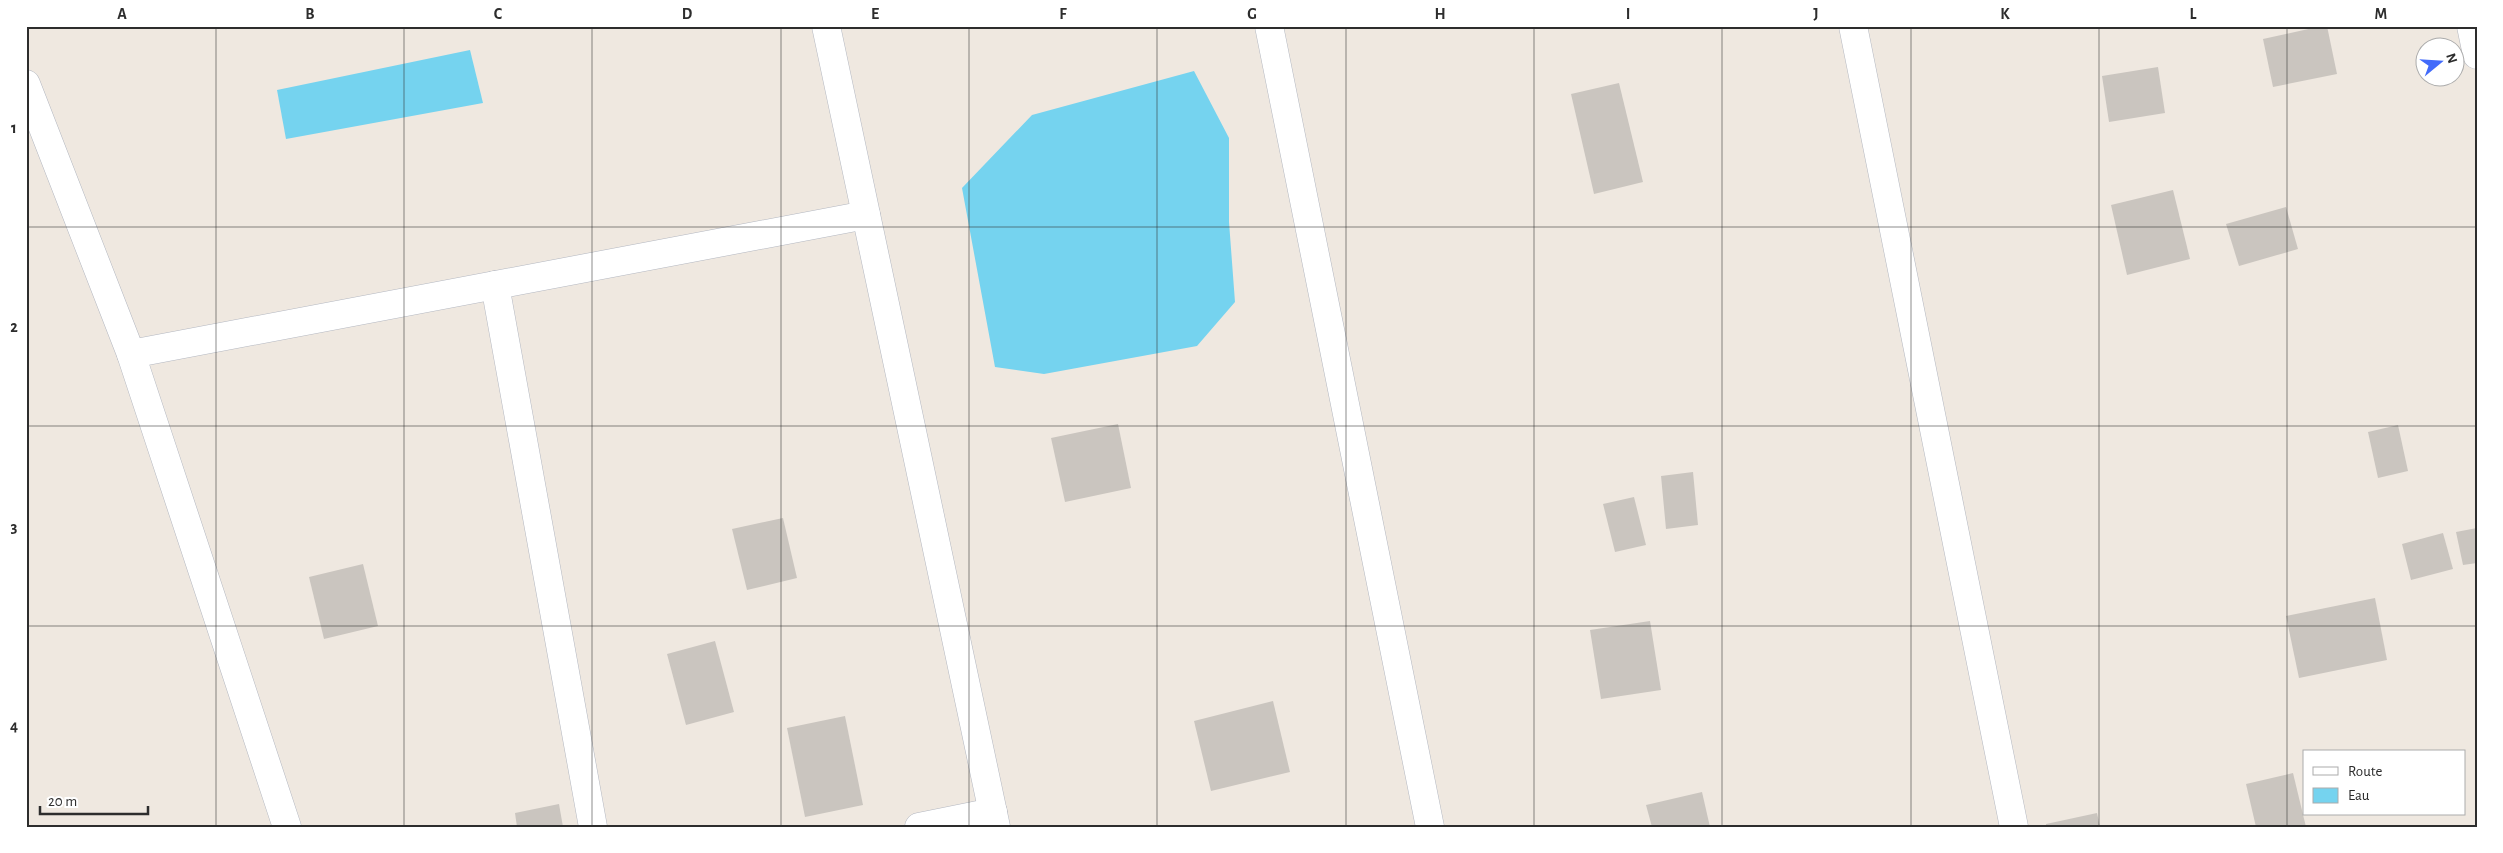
<svg xmlns="http://www.w3.org/2000/svg" width="2503" height="853" font-family="'Alegreya Sans',sans-serif">
<style>
.water{fill:#75d3ef}
.building{fill:#cac5bf}
.lines{fill:none;stroke-linecap:round;stroke-linejoin:round}
.street-casing{stroke:#b3b7c0;stroke-width:29}
.secondary-casing{stroke:#b3b7c0;stroke-width:29}
.street{stroke:#fff;stroke-width:28}
.secondary{stroke:#fff;stroke-width:28}
.grid{fill:none;stroke:#2d2d2d;stroke-width:1;stroke-opacity:0.55}
.neatline{fill:none;stroke:#2d2d2d;stroke-width:2}
.grid-label{font-size:16px;text-anchor:middle;font-weight:bold;fill:#2d2d2d}
</style>
<rect width="100%" height="100%" fill="#efe8e0"/>
<!-- water -->
<g class="water">
<path d="M470,50l13,53 -197,36 -9,-49z"/>
<path d="M1194,71l35,67v84l6,80 -38,44 -153,28 -49,-7 -33,-179 70,-73z"/>
</g>
<!-- building -->
<g class="building">
<path d="M2322,26h5l10,48 -64,13 -10,-48z"/>
<path d="M2158,67l7,46 -56,9 -7,-46z"/>
<path d="M1619,83l24,99 -49,12 -23,-100z"/>
<path d="M2173,190l17,69 -63,16 -16,-70z"/>
<path d="M2286,207l12,42 -59,17 -13,-42z"/>
<path d="M1118,424l13,64 -66,14 -14,-64z"/>
<path d="M2398,425l10,46 -30,7 -10,-46z"/>
<path d="M1693,472l5,53 -32,4 -5,-53z"/>
<path d="M1634,497l12,48 -31,7 -12,-48z"/>
<path d="M783,518l14,60 -50,12 -15,-61z"/>
<path d="M2477,528v35l-14,2 -7,-33z"/>
<path d="M2443,533l10,36 -42,11 -9,-36z"/>
<path d="M363,564l15,62 -54,13 -15,-62z"/>
<path d="M2375,598l12,62 -88,18 -13,-62z"/>
<path d="M1650,621l11,69 -60,9 -11,-69z"/>
<path d="M715,641l19,71 -48,13 -19,-71z"/>
<path d="M1273,701l17,71 -79,19 -17,-70z"/>
<path d="M845,716l18,89 -58,12 -18,-89z"/>
<path d="M2293,773l13,54h-50l-10,-43z"/>
<path d="M1702,792l8,35h-58l-6,-22z"/>
<path d="M559,804l4,23h-46l-2,-14z"/>
<path d="M2097,813l3,14h-54v-3z"/>
</g>
<g class="lines">
<defs>
<g id="street">
<path d="M1269,26l161,801"/>
<path d="M1853,26l161,801"/>
<path d="M2471,26l6,29"/>
<path d="M26,84l105,270 156,473"/>
<path d="M495,285l98,542"/>
<path d="M131,354l735,-139"/>
<path d="M919,827l74,-15"/>
</g>
<path id="secondary" d="M826,26l170,801"/>
</defs>
<!-- street casing -->
<use href="#street" class="street-casing"/>
<!-- secondary casing -->
<use href="#secondary" class="secondary-casing"/>
<!-- street -->
<use href="#street" class="street"/>
<!-- secondary -->
<use href="#secondary" class="secondary"/>
</g>
<!-- grid -->
<path class="grid" d="M216,26v801M404,26v801M592,26v801M781,26v801M969,26v801M1157,26v801M1346,26v801M1534,26v801M1722,26v801M1911,26v801M2099,26v801M2287,26v801M26,227h2451M26,426h2451M26,626h2451"/>
<!-- border -->
<rect width="2503" height="853" fill="none" stroke="#ffffff" stroke-width="55"/>
<!-- legend -->
<rect x="2303" y="750" width="162" height="65" fill="#ffffff" stroke="#ababab"/>
<rect x="2313" y="767" width="25" height="8" fill="#ffffff" stroke="#ababab"/>
<text x="2348" y="776" font-size="15" fill="#2d2d2d">Route</text>
<rect x="2313" y="788" width="25" height="15" fill="#75d3ef" stroke="#ababab"/>
<text x="2348" y="800" font-size="15" fill="#2d2d2d">Eau</text>
<!-- north arrow -->
<g transform="translate(2440 62) rotate(72)"><circle r="24" fill="#ffffff" stroke="#ababab"/>
<path d="M0-4L9 19L0 12L-9 19Z" fill="#426bfa"/>
<text y="-8" font-size="14" font-weight="bold" text-anchor="middle" fill="#2d2d2d">N</text>
</g>
<!-- scale -->
<path d="M40 806v8h108v-8" fill="none" stroke="#2d2d2d" stroke-width="2.5"/>
<text x="48" y="806" font-size="15" fill="#2d2d2d" stroke="#ffffff" stroke-width="4" paint-order="stroke">20 m</text>
<rect x="28" y="28" width="2448" height="798" class="neatline"/>
<g class="grid-label">
<text x="122" y="19">A</text>
<text x="310" y="19">B</text>
<text x="498" y="19">C</text>
<text x="687" y="19">D</text>
<text x="875" y="19">E</text>
<text x="1063" y="19">F</text>
<text x="1252" y="19">G</text>
<text x="1440" y="19">H</text>
<text x="1628" y="19">I</text>
<text x="1816" y="19">J</text>
<text x="2005" y="19">K</text>
<text x="2193" y="19">L</text>
<text x="2381" y="19">M</text>
<text x="14" y="133">1</text>
<text x="14" y="332">2</text>
<text x="14" y="532">3</text>
<text x="14" y="731">4</text>
</g>
</svg>
